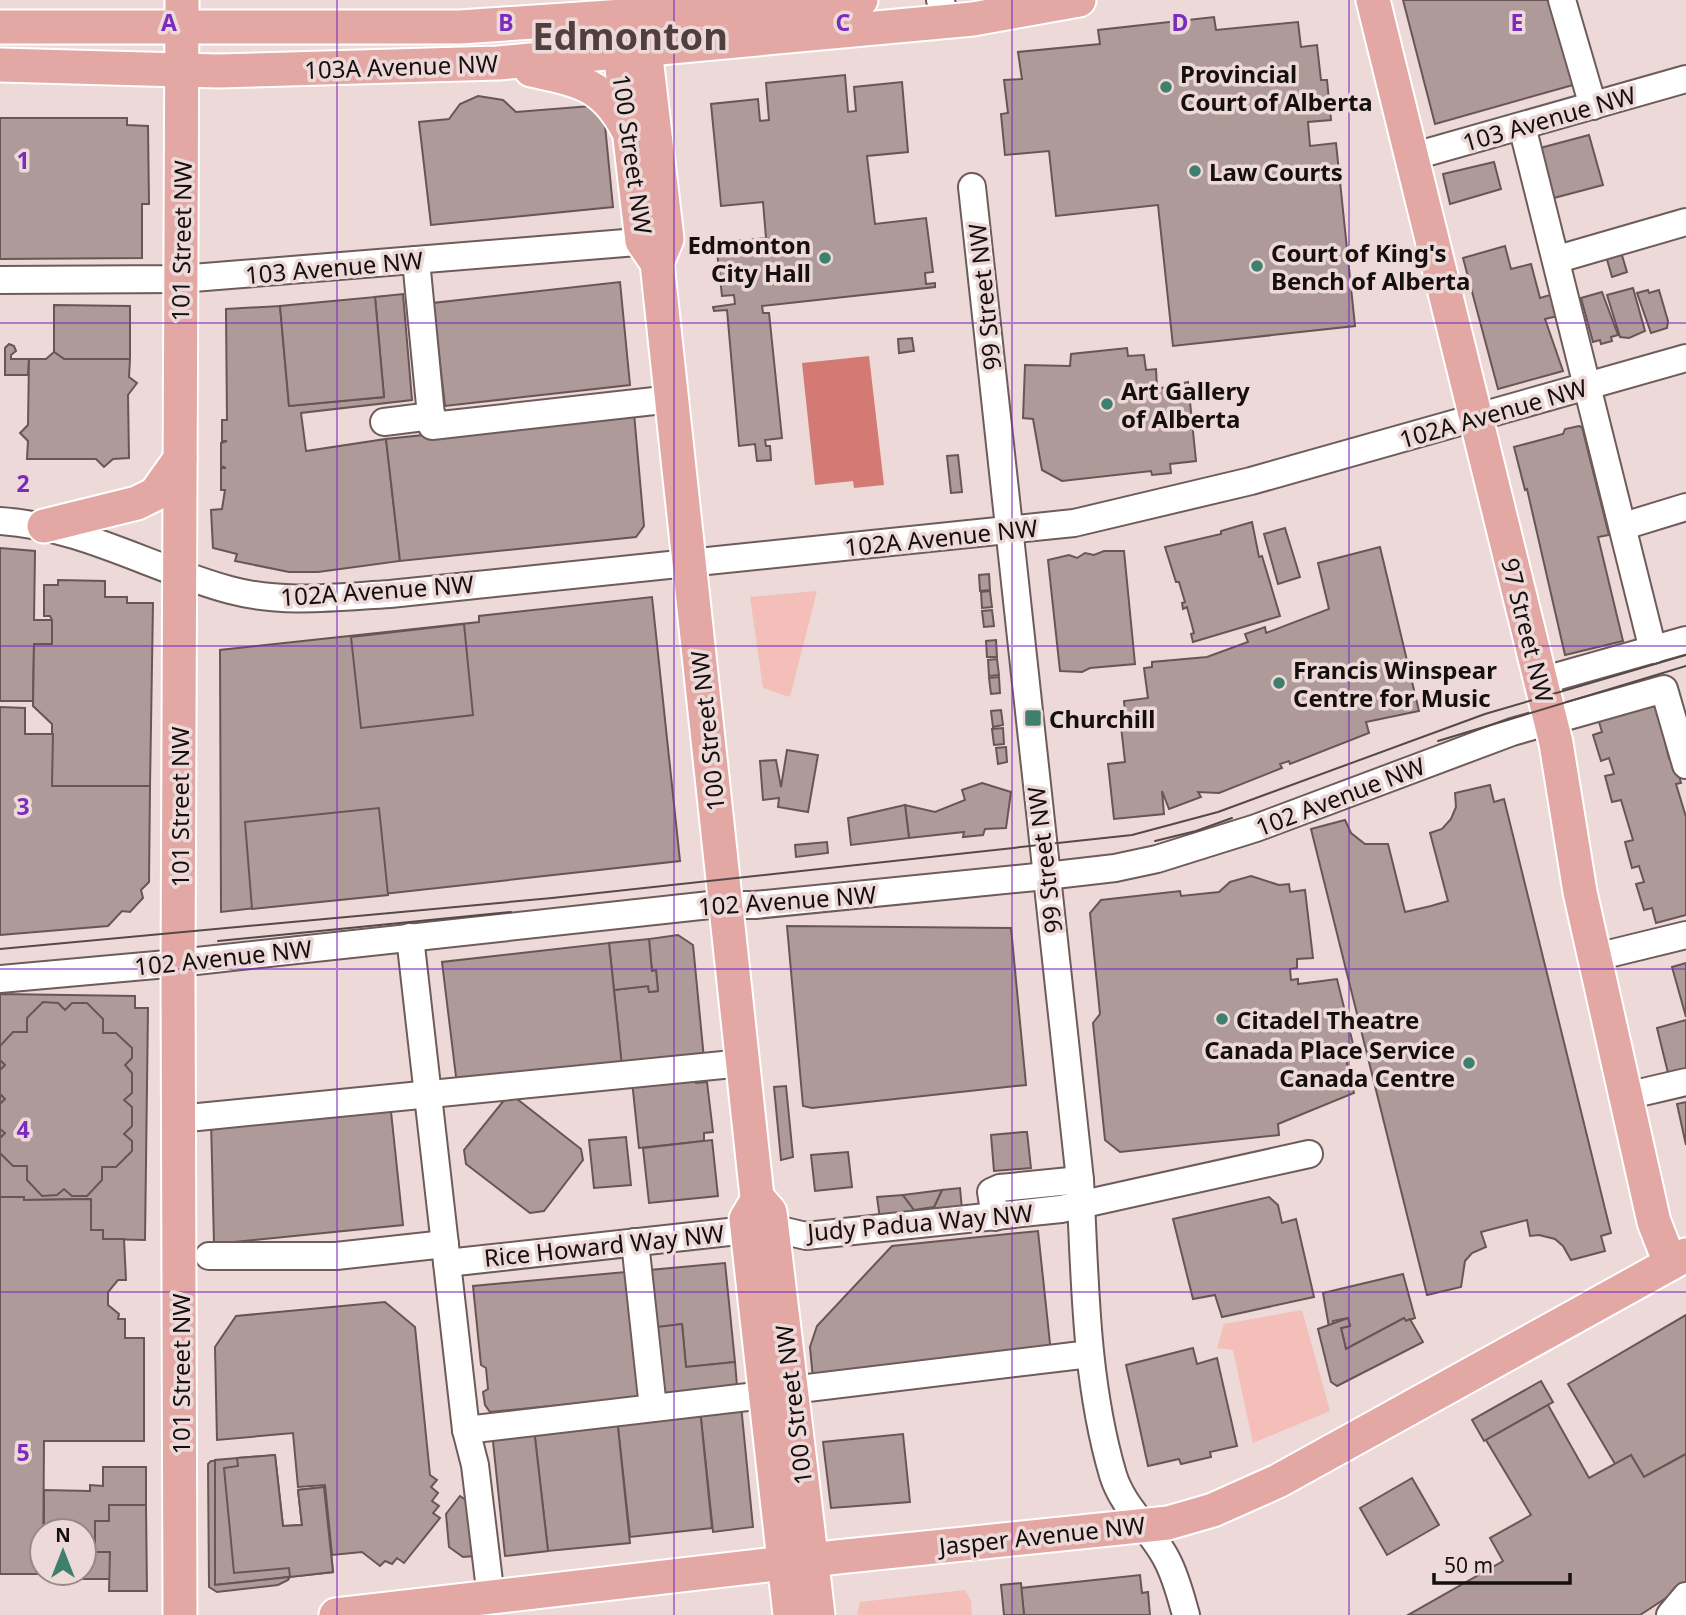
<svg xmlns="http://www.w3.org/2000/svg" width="1686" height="1615" font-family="'Noto Sans',sans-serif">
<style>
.green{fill:#f4beb9}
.water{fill:#d37a75}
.building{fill:#ae9b99;stroke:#685655;stroke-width:2}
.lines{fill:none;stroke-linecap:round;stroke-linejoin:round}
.minor-casing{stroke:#6e5c5b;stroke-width:30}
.major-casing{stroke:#fff;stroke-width:37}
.minor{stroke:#fff;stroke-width:26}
.major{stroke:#e3a7a4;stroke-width:33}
.tram{stroke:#544948;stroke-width:2}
.grid{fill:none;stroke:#7b2cbf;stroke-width:2;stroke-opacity:0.55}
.poi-dot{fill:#3f7f6e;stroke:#edd9d7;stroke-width:2.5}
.labels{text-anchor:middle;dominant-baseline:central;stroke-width:7;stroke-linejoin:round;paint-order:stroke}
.street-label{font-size:24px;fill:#160f0f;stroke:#edd9d7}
.poi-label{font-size:24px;font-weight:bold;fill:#160f0f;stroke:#edd9d7;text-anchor:start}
.town-label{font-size:38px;font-weight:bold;fill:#503f3e;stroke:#edd9d7}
.grid-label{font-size:23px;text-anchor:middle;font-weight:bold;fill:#7b2cbf;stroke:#edd9d7;stroke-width:7;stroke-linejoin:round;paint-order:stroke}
</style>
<rect width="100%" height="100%" fill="#edd9d7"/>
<!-- green -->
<g class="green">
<path d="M817,591l-27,106 -27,-9 -13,-91z"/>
<path d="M1302,1310l28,101 -77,32 -20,-93 -16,-2 7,-24z"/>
<path d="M965,1590l6,11 1,14h-115l3,-13z"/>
</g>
<!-- water -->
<path class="water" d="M869,356l15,129 -30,3 -1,-7 -38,4 -13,-122z"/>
<!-- building -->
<g class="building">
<path d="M1403,0h153l24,83 -145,41z"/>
<path d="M1214,17l2,13 82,-8 3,25 16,-2 4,35h6l4,40 -23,2 2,24 26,-3 19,183 -182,20 -15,-141 -102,11 -7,-65 -44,4 -4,-41 7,-1 -4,-33 18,-1 -4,-27 82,-8 -2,-14z"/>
<path d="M845,75l3,37 8,-1 -2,-24 48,-5 6,70 -41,4 8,68 51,-6 7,54 -8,1 1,11 9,-1v4l-173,19 1,7h6l13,125 -17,2 1,6h4l1,14 -14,1 -2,-17 -16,2 -12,-136 -13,1 -1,-4 22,-3 -1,-9 -12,1 -6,-53 50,-5 -3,-36 -42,4 -10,-102 47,-5 2,22 9,-1 -3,-37z"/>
<path d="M478,96l25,4 13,12 87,-7 10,102 -182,18 -12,-103 30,-3 11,-15z"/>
<path d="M0,118h127v7l21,1 1,78h-7v54l-142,1z"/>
<path d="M1589,135l14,50 -49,13 -14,-50z"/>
<path d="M1494,162l7,27 -51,15 -7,-30z"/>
<path d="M1505,246l6,23 20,-5 9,34 20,-6 6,22 -21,5 18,52 -65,18 -35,-131z"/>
<path d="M1621,252l6,20 -15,5 -6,-21z"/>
<path d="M620,282l10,103 -185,21 -12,-103z"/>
<path d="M1633,288l12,43 -16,7 -9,-1 -13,-42z"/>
<path d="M1648,290l1,3 10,-3 9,31 -1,7 -16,5 -14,-40z"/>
<path d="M1602,292l16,43 -7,2 1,4 -11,3 -1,-4 -7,2 -12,-44z"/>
<path d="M403,294l9,106 -111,13 5,38 80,-12 14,122 -82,11h-29l-54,-11 2,-7 -24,-6 -2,-38 11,-1 3,-19h-4v-22h5l-5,-2v-23l6,-2h-5v-21h5l-1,-111 54,-3 9,100 95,-9 -9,-100z"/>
<path d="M375,297l9,100 -95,9 -9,-100z"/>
<path d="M54,305l76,1v53h-66l-10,-7z"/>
<path d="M912,338l2,13 -15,2 -1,-14z"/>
<path d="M9,344l5,2 2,5 -5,4v4h18l-1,16h-23v-27z"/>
<path d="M1127,348l1,8 16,-1 2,15 10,-1 1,20 31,-7 8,79 -26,3 1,9 -19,2 -1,-4 -89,10 -20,-11 -9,-51 -10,-1 2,-53 45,1 1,-12z"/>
<path d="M54,352l10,7h66l-1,18 8,6 -9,12 1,63 -16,1 -9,8 -8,-8h-69l1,-18 -8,-8 8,-8 1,-66h17z"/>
<path d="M634,413l10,113 -8,11 -236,24 -14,-122z"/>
<path d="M1579,426l3,1 27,108 -11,2 25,104 -58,14 -38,-166 -2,1 -11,-43 49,-13 2,-5z"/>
<path d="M958,455l4,37 -11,1 -4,-37z"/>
<path d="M1252,522l7,35 3,-1 18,60 -87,26 -2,-8 3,-1 -7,-26 -4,2 -1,-6 3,-1 -6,-20h-3l-11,-35 56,-13v-3z"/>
<path d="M1285,528l15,49 -22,7 -14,-50z"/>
<path d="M1380,547l39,164 -53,11 3,11 -79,31 -1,-3 -9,3 2,4 -63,25 -21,-1 3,5 -32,12 -7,-18 2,23 -50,5 -6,-55 17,-2 -4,-36 5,-1 -2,-24 24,-3 -4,-30 8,-1v-5l55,-5 41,-15 -3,-8 20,-7 1,6 63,-24 -11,-46z"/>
<path d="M0,548l35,3 -1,69h18v24h-18l-1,57h-33z"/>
<path d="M1104,551h20l11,113 -45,4 -8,4 -22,-1 -12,-111 21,-5 8,3 8,-5 9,2z"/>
<path d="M989,574l1,16 -10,1 -1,-16z"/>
<path d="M58,580l47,1v16h22v6h26l-3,183h-98v-62l-19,-18 1,-62h18v-24l-2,-4h-6v-31h14z"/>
<path d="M990,591l2,16 -10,1 -1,-16z"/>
<path d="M652,597l28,264 -459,51 -1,-262 259,-28v-6z"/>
<path d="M992,610l2,16 -10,1 -2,-16z"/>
<path d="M464,624l9,91 -112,13 -10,-91z"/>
<path d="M996,640l1,17h-10l-1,-16z"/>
<path d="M997,659l2,16 -10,1 -1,-16z"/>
<path d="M999,677l1,16 -9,1 -2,-16z"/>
<path d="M1653,699l5,18 4,-2 8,26 -5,1 4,16 5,-1 7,26 -5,1 10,33v98l-30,8 -4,-15 -8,2 -8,-26 8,-2 -5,-16 -7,2 -7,-26 8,-2 -12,-40 -9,2 -7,-26 9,-2 -5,-16 -8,3 -8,-26 9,-3 -5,-17z"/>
<path d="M0,707l25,1v26h28l-1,52h98l-1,96 -8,8 2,8 -13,14 -8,-1 -14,15 -108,9z"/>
<path d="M1001,710l2,15 -10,2 -2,-16z"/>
<path d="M1003,728l1,16 -10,1 -2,-16z"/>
<path d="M1006,747l1,15 -9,2 -2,-16z"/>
<path d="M787,750l31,5 -10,57 -30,-5 1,-9 -16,2 -3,-39 16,-1 5,27z"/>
<path d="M982,783l29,9 -5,36 -21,1 -2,6 -20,2 1,-5 -55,6 -4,-33 30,7 30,-12 -3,-10z"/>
<path d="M1490,785l4,17 10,-3 107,434 -10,3 4,15 -34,9 -8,-14 -8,-7 -16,-4 -9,1 -3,-16 -46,12 5,15 -14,6 -7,8 -4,26 -34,8 -116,-466 34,-9 6,13 14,11h23l17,68 26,-6 17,-5 -18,-68 12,-4 9,-10 5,-12 -1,-14z"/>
<path d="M905,805l4,33 -58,7 -3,-27z"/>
<path d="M379,808l9,87 -136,14 -7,-87z"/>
<path d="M827,842l1,11 -32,4 -1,-12z"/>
<path d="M1251,876l28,9 10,-1 1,8 15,-2 8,68 -16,1v9l-7,1 1,11 7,-1v5l39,-5 16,65 -10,2 11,47 -76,31 1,11 -159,17 -15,-12 -12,-117 7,-9 -10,-101 11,-13 79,-9 1,5 38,-4 11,-10z"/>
<path d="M787,926l224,2 15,157 -214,23 -9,-2z"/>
<path d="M678,935l15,10 11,114 -82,8 -8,-77 34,-4 1,6 9,-1 -2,-21 -4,1 -3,-32z"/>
<path d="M649,939l3,32 4,-1 2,21 -9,1 -1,-6 -34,4 -5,-47z"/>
<path d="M609,943l13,124 -165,18 -15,-123z"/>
<path d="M1686,963v54l-14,-50z"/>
<path d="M0,994l135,2v12h13l-3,232 -42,-1v-9h-12v-31l-67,1v-3h-24z"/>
<path d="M43,1002l15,1 7,7 7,-7h15l16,16v14h13l16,15v10l-7,7 7,8v20l-8,7 8,7v19l-8,8 8,7v10l-16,16h-14v13l-15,16h-15l-8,-7 -7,6 -15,1 -15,-16v-14h-14l-13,-13v-15l5,-5 -5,-4v-25l5,-5 -5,-5v-24l5,-5 -5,-5v-14l13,-14h14v-14z"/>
<path d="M1686,1020v57l-16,4 -13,-53z"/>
<path d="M696,1074v9l11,-1 6,50 -9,1v8l-65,7 -7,-67z"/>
<path d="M786,1086l7,71 -12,3 -7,-73z"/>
<path d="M505,1099h12l64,50 2,11 -39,51 -14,2 -64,-49 -2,-14z"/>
<path d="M390,1102l13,123 -189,19 -3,-124z"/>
<path d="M1686,1102v43l-9,-41z"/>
<path d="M1023,1132h4l4,36 -37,3 -3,-36z"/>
<path d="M626,1137l5,48 -37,3 -5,-48z"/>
<path d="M712,1140l6,56 -69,7 -6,-55z"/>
<path d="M848,1152l4,35 -37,4 -4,-36z"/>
<path d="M960,1188l2,22 -82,9 -3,-22 26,-2 11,15 20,-3 8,-17z"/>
<path d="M942,1190l-8,17 -20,3 -11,-15z"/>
<path d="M0,1197h24v3l67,-1v31h12v9h21l2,41h-8l-10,12v13l11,9 -1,5h7v19h19v103h-100l-1,133h-43z"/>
<path d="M1269,1197l9,8 4,18 14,-4 18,78 -92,20 -7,-22 -22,4 -20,-80z"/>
<path d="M1038,1231l13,122 -238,26 -3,-32 7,-21 75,-80z"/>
<path d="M725,1263l10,99 -49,5 -4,-43 -33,4 -10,-57z"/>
<path d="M637,1271l13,125 -160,16 -5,-7 -2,-13 5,-3 -2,-21 -5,-3 -8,-79z"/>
<path d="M1403,1274l12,44 -9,3 -2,-3 -58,31 -5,-21 9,-2 -2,-8 -15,3 1,4 -5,2 -6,-34z"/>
<path d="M385,1302l30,25 15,148 7,5 -6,7 7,6 -6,8 7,5 -6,7 7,5 -36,45 -7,-5 -5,6 -7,-3 -5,5 -18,-14 -30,3 -7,-70 -27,2 -5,-54 -76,7 -2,-93 21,-31z"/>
<path d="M1686,1315v139l-42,23 -13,-22 -16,9 -47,-80z"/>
<path d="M1348,1318l2,8 -9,2 5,21 58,-31 2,3 4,-2 13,23 -86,44 -6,-4 -13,-53z"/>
<path d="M682,1324l4,43 49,-5 2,24 -76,8 -12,-66z"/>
<path d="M1193,1348l4,16 20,-6 20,88 -27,6 1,5 -30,7 -2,-5 -31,7 -22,-101z"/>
<path d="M1541,1381l12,21 -69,39 -12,-21z"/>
<path d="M741,1405l12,122 -40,5 -13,-123z"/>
<path d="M1548,1405l41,73 42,-23 13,22 42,-23v131l-46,30h-232l95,-54 -13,-23 41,-23 -45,-75z"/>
<path d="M700,1409l12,119 -82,9 -13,-119z"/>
<path d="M617,1418l13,125 -82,8 -14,-122z"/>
<path d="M534,1429l14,122 -43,5 -13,-124z"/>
<path d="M903,1434l7,68 -79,6 -8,-66z"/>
<path d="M275,1455l8,71 19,-1 -4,-35 26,-3 9,85 -118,13v-125z"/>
<path d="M275,1455l8,71 19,-1 -4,-35 26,-3 9,85 -43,5 -1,-9 -55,5 -10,-105 14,-2 -1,-8z"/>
<path d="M211,1461h4v124l75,-8 -2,3 -10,5 -61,7 -8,-5 -1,-123z"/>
<path d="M103,1467h43v38h-37v16h-14v31h15v27h-28l-1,-6 -38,1 41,-1v-42h-40v-41l46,1v-6l13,1z"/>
<path d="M1412,1478l27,47 -52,30 -27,-47z"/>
<path d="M460,1496l10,7 4,53 -11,1 -14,-10 -3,-33z"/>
<path d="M109,1505h37l1,86h-38l1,-39h-15v-31h14z"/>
<path d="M1140,1575l2,18 6,-1 2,23h-126l-3,-27z"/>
<path d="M1021,1583l3,32h-20l-3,-30z"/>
</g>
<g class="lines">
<defs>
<g id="minor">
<path d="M940,0l8,21"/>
<path d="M1562,0l31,106"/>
<path d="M1522,126l131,524"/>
<path d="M1411,157l275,-78"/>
<path d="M972,187l108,993c5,98 5,200 33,295 10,33 39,55 54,85 9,17 14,37 19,55"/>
<path d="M1558,259l128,-37"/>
<path d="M416,260l16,166 240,-27"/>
<path d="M0,280l180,-1 482,-39"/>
<path d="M384,422l48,-6"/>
<path d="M0,521c82,5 152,48 230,69 52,14 107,7 160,4l684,-71 177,-42 435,-123"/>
<path d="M1624,526l62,-19"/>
<path d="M1541,681l145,-41"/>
<path d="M410,937l56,493 9,35 16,133"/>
<path d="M1596,957l90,-22"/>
<path d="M0,979l178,-16 532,-58h45l291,-29 69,-8 42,-9 99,-31 256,-96 152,-43 22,76"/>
<path d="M1626,1096l60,-14"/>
<path d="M178,1119l565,-56"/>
<path d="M995,1217l-4,-25 9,-4 80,-8"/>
<path d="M635,1242l18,166"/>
<path d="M209,1256h127l109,-12"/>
<path d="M447,1263l300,-33 25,-2 34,8 255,-27 248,-55"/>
<path d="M791,1390l299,-36"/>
<path d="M466,1430l299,-35"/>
<path d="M1670,1615l16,-19"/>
</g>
<g id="major">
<path d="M1373,0l183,743 24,149 74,330 16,41"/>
<path d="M616,17l26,224 15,22 100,934 13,15 2,16 46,387"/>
<path d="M0,27h460l401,-27"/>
<path d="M643,31l24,208 -10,24"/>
<path d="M0,65l218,6 280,-8 475,-44 106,-19"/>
<path d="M531,70c45,10 72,13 95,57"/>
<path d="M44,526l93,-23 18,-9 25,-35"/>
<path d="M758,1199l-12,20 44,396"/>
<path d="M180,1615l-2,-643 4,-972"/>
<path d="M336,1615l501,-58 331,-34 45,-13 65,-29 408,-226"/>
</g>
</defs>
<!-- minor casing -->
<use href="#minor" class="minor-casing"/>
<!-- major casing -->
<use href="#major" class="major-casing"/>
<!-- minor -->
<use href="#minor" class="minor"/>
<!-- major -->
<use href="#major" class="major"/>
<!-- tram -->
<g class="tram">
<path d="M1438,741l248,-75"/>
<path d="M1155,841l41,-10 36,-13"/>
<path d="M218,941l293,-29"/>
<path d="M0,949l552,-51 580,-63 86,-23 267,-98 201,-59"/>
</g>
</g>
<!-- grid -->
<path class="grid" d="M337,0v1615M674,0v1615M1012,0v1615M1349,0v1615M0,323h1686M0,646h1686M0,969h1686M0,1292h1686"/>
<!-- markers -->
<g class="poi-dot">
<circle cx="1166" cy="87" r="7"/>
<circle cx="1195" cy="171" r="7"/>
<circle cx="825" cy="258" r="7"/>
<circle cx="1257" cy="266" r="7"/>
<circle cx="1107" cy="404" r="7"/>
<circle cx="1279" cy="683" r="7"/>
<rect x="1024" y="709" width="18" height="18" rx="3.5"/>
<circle cx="1222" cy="1019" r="7"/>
<circle cx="1469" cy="1063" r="7"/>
</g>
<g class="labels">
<!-- street labels -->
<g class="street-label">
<text transform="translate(401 66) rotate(-2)">103A Avenue NW</text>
<text transform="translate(1549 118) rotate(-16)">103 Avenue NW</text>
<text transform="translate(633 154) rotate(82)">100 Street NW</text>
<text transform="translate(181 241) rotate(-89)">101 Street NW</text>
<text transform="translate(334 267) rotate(-5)">103 Avenue NW</text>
<text transform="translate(984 297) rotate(-96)">99 Street NW</text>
<text transform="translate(1493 413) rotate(-16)">102A Avenue NW</text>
<text transform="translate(941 537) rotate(-6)">102A Avenue NW</text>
<text transform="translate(377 590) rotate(-4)">102A Avenue NW</text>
<text transform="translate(1528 630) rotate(76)">97 Street NW</text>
<text transform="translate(707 731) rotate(-96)">100 Street NW</text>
<text transform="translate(1340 796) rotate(-21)">102 Avenue NW</text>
<text transform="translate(179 807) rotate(-90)">101 Street NW</text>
<text transform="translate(1044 860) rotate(-97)">99 Street NW</text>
<text transform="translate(787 900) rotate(-4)">102 Avenue NW</text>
<text transform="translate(223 957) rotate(-6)">102 Avenue NW</text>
<text transform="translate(920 1222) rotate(-5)">Judy Padua Way NW</text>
<text transform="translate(604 1245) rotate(-6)">Rice Howard Way NW</text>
<text transform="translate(180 1374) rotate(-90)">101 Street NW</text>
<text transform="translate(793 1405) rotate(-97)">100 Street NW</text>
<text transform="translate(1042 1535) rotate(-6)">Jasper Avenue NW</text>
</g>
<!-- poi labels -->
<g class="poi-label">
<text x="1180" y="73">Provincial<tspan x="1180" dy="28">Court of Alberta</tspan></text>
<text x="1209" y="171">Law Courts</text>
<text x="811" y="244" text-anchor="end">Edmonton<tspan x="811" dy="28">City Hall</tspan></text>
<text x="1271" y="252">Court of King's<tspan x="1271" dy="28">Bench of Alberta</tspan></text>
<text x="1121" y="390">Art Gallery<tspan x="1121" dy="28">of Alberta</tspan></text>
<text x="1293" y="669">Francis Winspear<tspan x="1293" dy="28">Centre for Music</tspan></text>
<text x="1049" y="718">Churchill</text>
<text x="1236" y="1019">Citadel Theatre</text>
<text x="1455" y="1049" text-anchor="end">Canada Place Service<tspan x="1455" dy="28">Canada Centre</tspan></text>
</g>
<!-- town labels -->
<g class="town-label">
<text x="630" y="35">Edmonton</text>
</g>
</g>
<g class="grid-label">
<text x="169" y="31">A</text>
<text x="506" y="31">B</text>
<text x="843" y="31">C</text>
<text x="1180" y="31">D</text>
<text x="1517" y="31">E</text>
<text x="23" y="169">1</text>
<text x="23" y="492">2</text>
<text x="23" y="815">3</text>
<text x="23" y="1138">4</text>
<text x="23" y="1461">5</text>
</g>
<!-- north arrow -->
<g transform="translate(63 1552)"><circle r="33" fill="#edd9d7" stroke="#978887" stroke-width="2"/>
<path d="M0-5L12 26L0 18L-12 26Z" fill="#3f7f6e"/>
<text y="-10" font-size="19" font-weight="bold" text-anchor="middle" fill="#160f0f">N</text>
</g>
<!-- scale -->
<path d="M1434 1573v10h136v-10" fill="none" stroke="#160f0f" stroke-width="3.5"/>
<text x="1444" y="1573" font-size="21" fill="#160f0f" stroke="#edd9d7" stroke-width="5" paint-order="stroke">50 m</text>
</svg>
